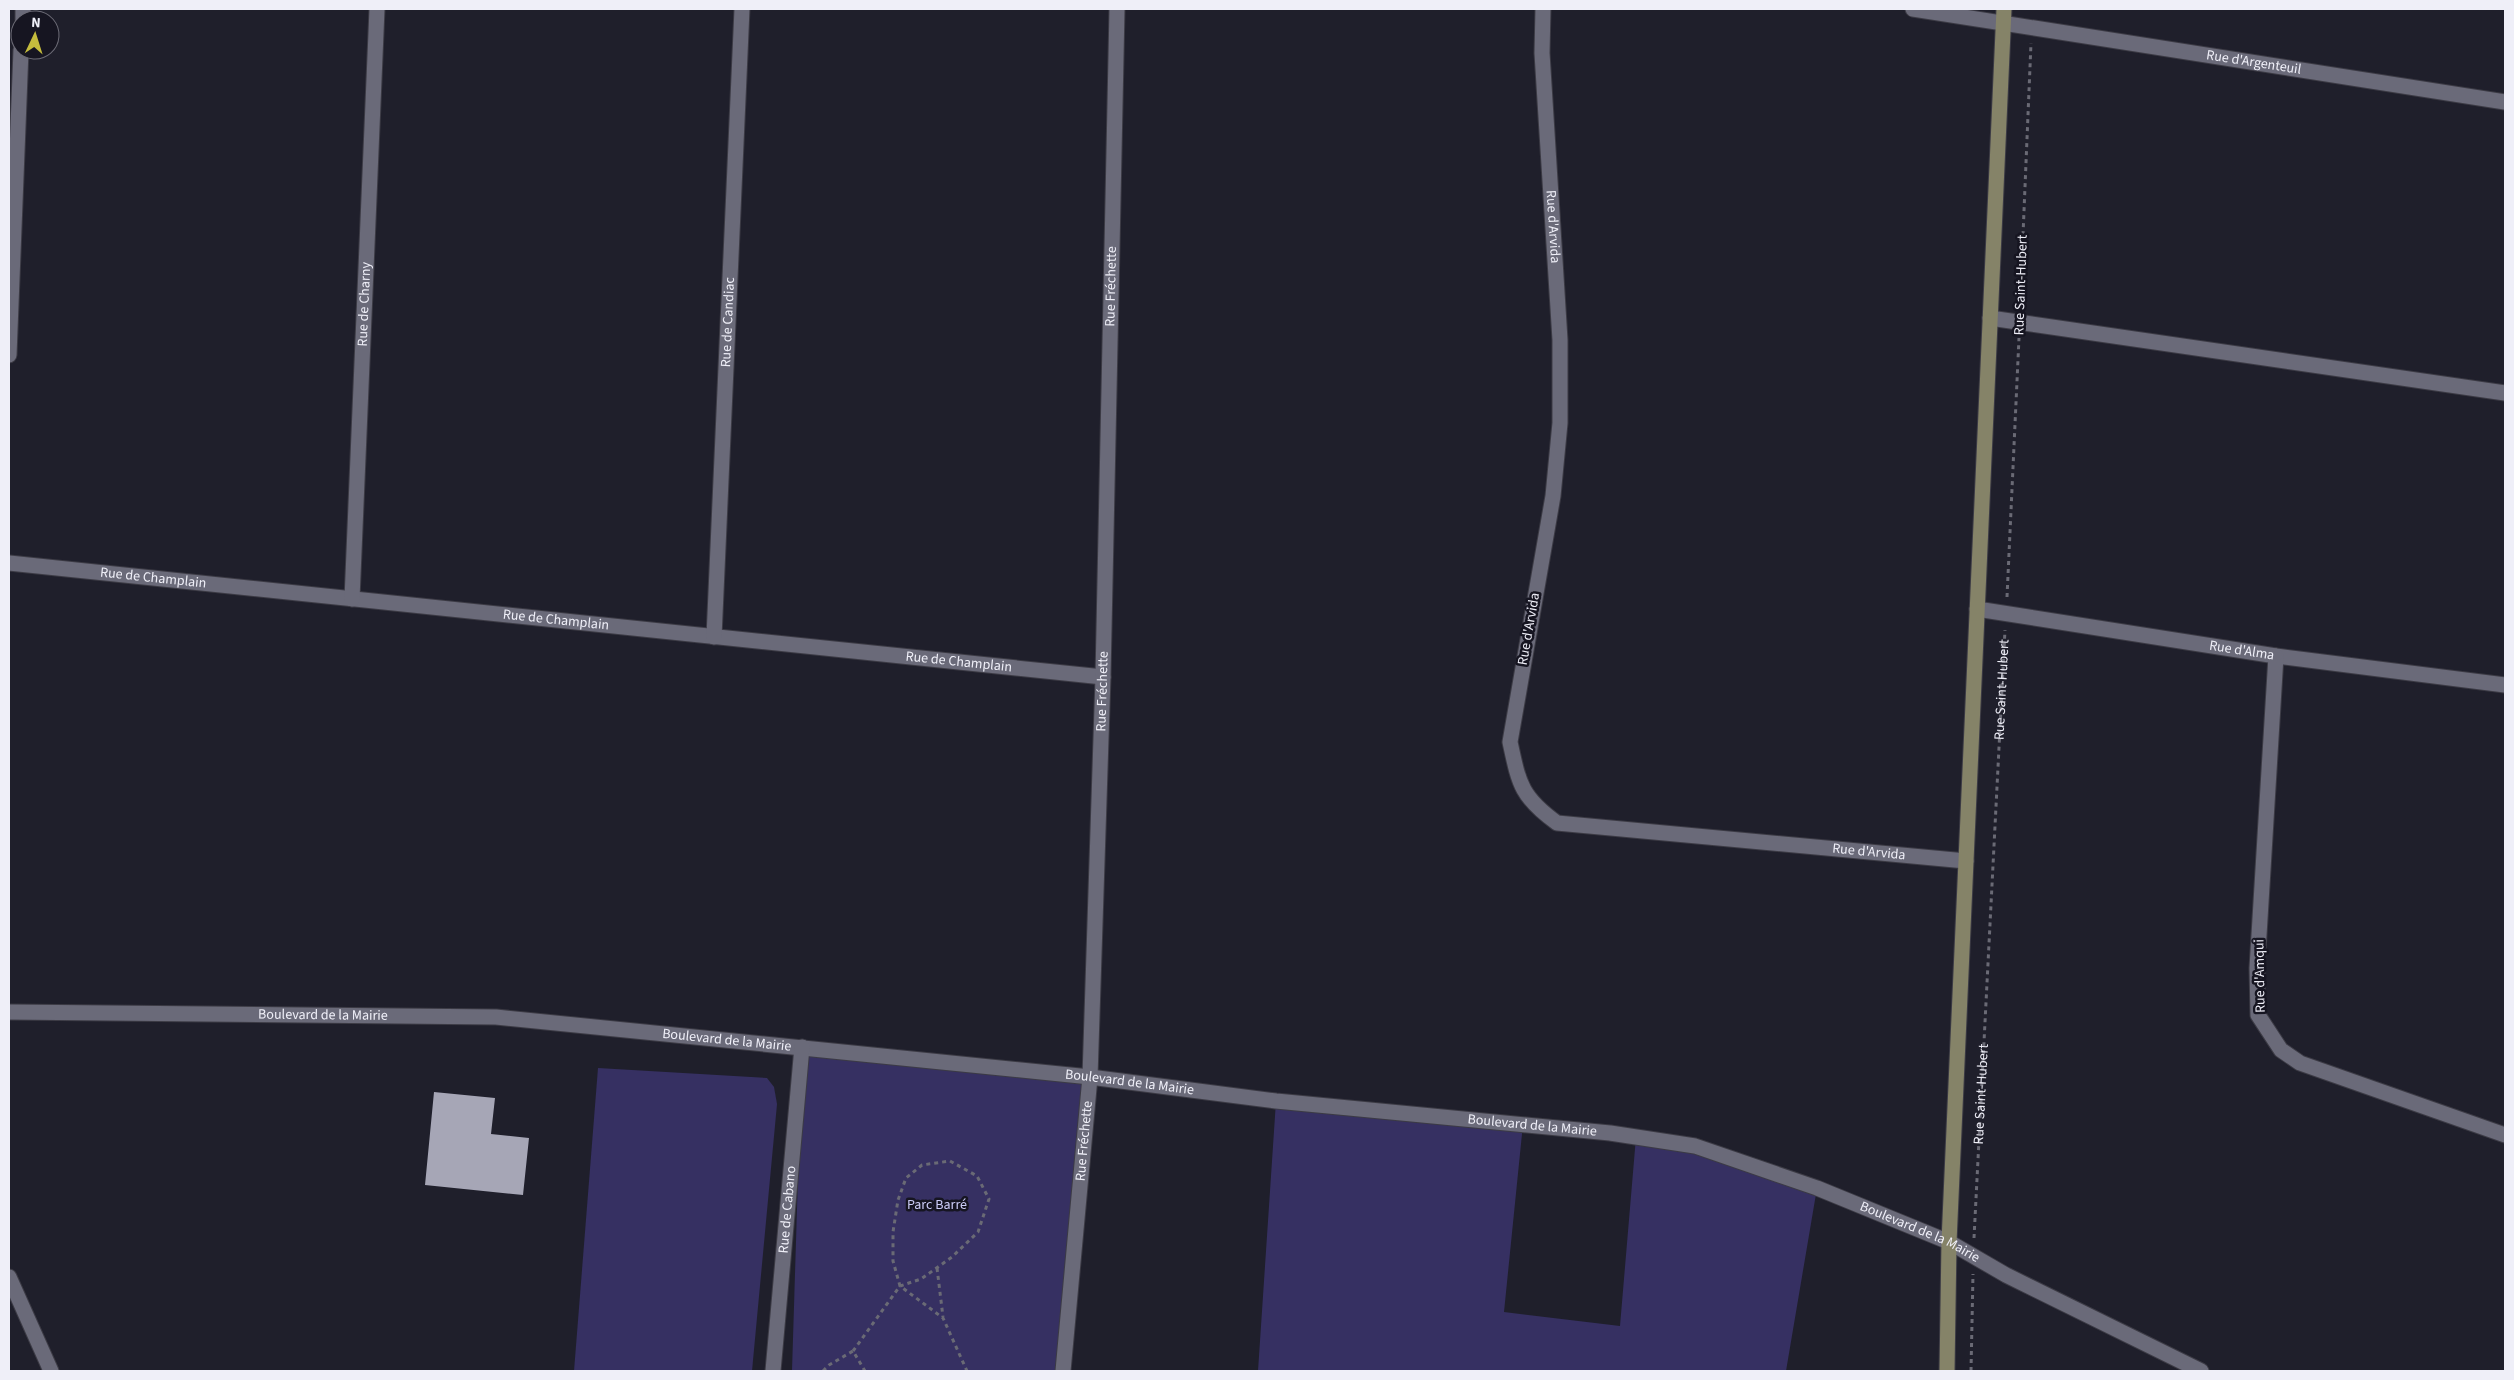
<svg xmlns="http://www.w3.org/2000/svg" width="2514" height="1380" font-family="'Source Sans 3',sans-serif">
<style>
.green{fill:#363062}
.building{fill:#a6a6b6}
.lines{fill:none;stroke-linecap:round;stroke-linejoin:round}
.street-casing{stroke:#3c3b45;stroke-width:17}
.secondary-casing{stroke:#3c3b45;stroke-width:17}
.path{stroke:#6a6a75;stroke-width:3;stroke-dasharray:4 4;stroke-linecap:butt}
.street{stroke:#6a6a79;stroke-width:15}
.secondary{stroke:#858368;stroke-width:15}
.labels{text-anchor:middle;dominant-baseline:central;stroke-width:5;stroke-linejoin:round;paint-order:stroke}
.street-label{font-size:14px;fill:#efeff8;stroke:#161521}
.park-label{font-size:14px;fill:#cdcdf8;stroke:#161521}
</style>
<rect width="100%" height="100%" fill="#1f1f2b"/>
<!-- green -->
<g class="green">
<path d="M802,1047l288,30 -27,294h-271z"/>
<path d="M598,1068l169,10 7,9 3,17 -25,267h-178z"/>
<path d="M1276,1101l247,23 -19,188 116,14 16,-189 181,51 -31,183h-528z"/>
</g>
<!-- building -->
<path class="building" d="M434,1092l61,6 -4,36 38,4 -6,57 -98,-10z"/>
<g class="lines">
<defs>
<g id="street">
<path id="s2" d="M1543,9l-1,44 18,287v83l-7,73 -43,246c9,42 11,55 47,81l409,38"/>
<path id="s3" d="M1913,9l592,93"/>
<path d="M23,20v-11"/>
<path d="M1990,318l515,75"/>
<path d="M9,355l12,-305"/>
<path id="s4" d="M9,563l1094,114"/>
<path id="s5" d="M352,599l25,-590"/>
<path id="s6" d="M1977,609l299,47 229,29"/>
<path id="s7" d="M714,637l28,-628"/>
<path d="M2276,656l-19,312 1,47 23,35 19,13 205,72"/>
<path id="s8" d="M9,1012l487,5 594,60 186,24 334,32 85,13 122,42 132,54 57,33 195,96"/>
<path d="M9,1277l42,94"/>
<path id="s9" d="M773,1371l29,-324"/>
<path id="s10" d="M1063,1371l27,-294 13,-400 14,-668"/>
</g>
<path id="secondary" d="M1947,1371l2,-129 55,-1233"/>
</defs>
<!-- street casing -->
<use href="#street" class="street-casing"/>
<!-- secondary casing -->
<use href="#secondary" class="secondary-casing"/>
<!-- path -->
<g class="path">
<path d="M2020,307l11,-264"/>
<path d="M2007,597l12,-259"/>
<path id="s1" d="M1974,1238l31,-608"/>
<path d="M937,1268l6,49"/>
<path d="M853,1351l47,-65 21,-7 31,-22 26,-25 11,-33 -12,-23 -27,-15 -28,4 -16,13 -8,22 -5,32v29l7,25 43,32 24,53"/>
<path d="M823,1371l6,-6 24,-14 12,20"/>
<path d="M1971,1371l2,-97"/>
</g>
<!-- street -->
<use href="#street" class="street"/>
<!-- secondary -->
<use href="#secondary" class="secondary"/>
</g>
<g class="labels">
<!-- street labels -->
<g class="street-label">
<text stroke="none"><textPath href="#s3" startOffset="345">Rue d'Argenteuil</textPath></text>
<text stroke="none"><textPath href="#s2" startOffset="218">Rue d'Arvida</textPath></text>
<text transform="translate(2021 285) rotate(-88)">Rue Saint-Hubert</text>
<text stroke="none"><textPath href="#s10" startOffset="1086">Rue Fréchette</textPath></text>
<text stroke="none"><textPath href="#s5" startOffset="295">Rue de Charny</textPath></text>
<text stroke="none"><textPath href="#s7" startOffset="315">Rue de Candiac</textPath></text>
<text stroke="none"><textPath href="#s4" startOffset="145">Rue de Champlain</textPath></text>
<text stroke="none"><textPath href="#s4" startOffset="550">Rue de Champlain</textPath></text>
<text transform="translate(1529 629) rotate(-80)">Rue d'Arvida</text>
<text stroke="none"><textPath href="#s6" startOffset="268">Rue d'Alma</textPath></text>
<text stroke="none"><textPath href="#s4" startOffset="955">Rue de Champlain</textPath></text>
<text stroke="none"><textPath href="#s1" startOffset="549">Rue Saint-Hubert</textPath></text>
<text stroke="none"><textPath href="#s10" startOffset="681">Rue Fréchette</textPath></text>
<text stroke="none"><textPath href="#s2" startOffset="1148">Rue d'Arvida</textPath></text>
<text transform="translate(2260 976) rotate(-91)">Rue d'Amqui</text>
<text stroke="none"><textPath href="#s8" startOffset="314">Boulevard de la Mairie</textPath></text>
<text stroke="none"><textPath href="#s8" startOffset="719">Boulevard de la Mairie</textPath></text>
<text stroke="none"><textPath href="#s8" startOffset="1124">Boulevard de la Mairie</textPath></text>
<text stroke="none"><textPath href="#s1" startOffset="144">Rue Saint-Hubert</textPath></text>
<text stroke="none"><textPath href="#s8" startOffset="1529">Boulevard de la Mairie</textPath></text>
<text stroke="none"><textPath href="#s10" startOffset="231">Rue Fréchette</textPath></text>
<text stroke="none"><textPath href="#s9" startOffset="162">Rue de Cabano</textPath></text>
<text stroke="none"><textPath href="#s8" startOffset="1934">Boulevard de la Mairie</textPath></text>
</g>
<!-- park labels -->
<g class="park-label">
<text x="937" y="1205">Parc Barré</text>
</g>
</g>
<!-- border -->
<rect width="2514" height="1380" fill="none" stroke="#efeff8" stroke-width="20"/>
<!-- north arrow -->
<g transform="translate(35 35) rotate(4)"><circle r="24" fill="#161521" stroke="#6d6c77"/>
<path d="M0-4L9 19L0 12L-9 19Z" fill="#c5bc3d"/>
<text y="-8" font-size="14" font-weight="bold" text-anchor="middle" fill="#efeff8">N</text>
</g>
</svg>
